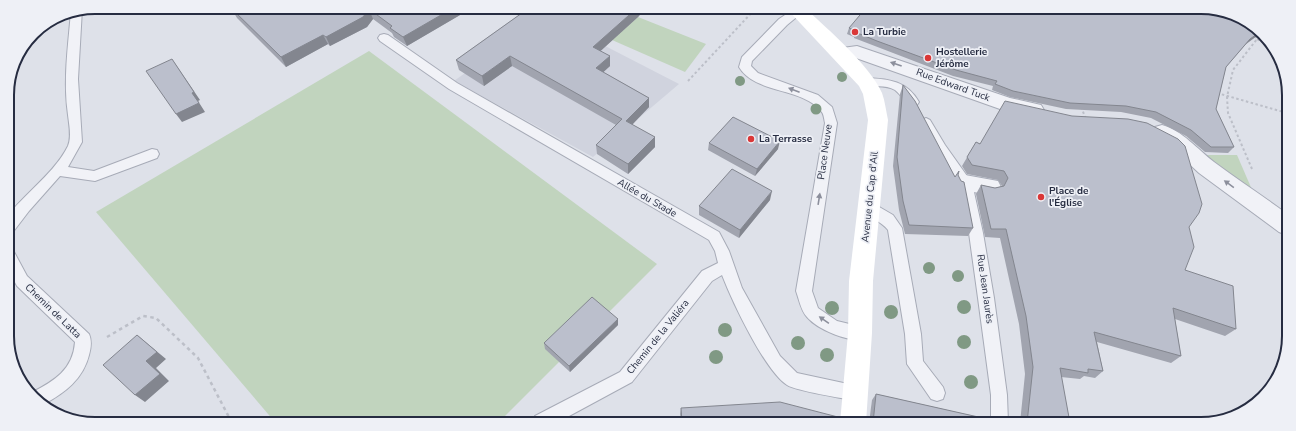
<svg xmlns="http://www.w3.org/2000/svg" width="1296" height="431" font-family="'Nunito Sans',sans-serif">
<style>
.built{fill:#d0d3de}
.green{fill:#c1d4be}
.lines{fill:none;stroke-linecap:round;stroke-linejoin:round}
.lane-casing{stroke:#a7abb7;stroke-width:2}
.street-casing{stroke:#a7abb7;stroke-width:2}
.path-far1{stroke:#bcbfc8;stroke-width:2;stroke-dasharray:2.5 2.5;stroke-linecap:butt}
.path{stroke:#bcbfc8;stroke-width:2.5;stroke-dasharray:3.5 3.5;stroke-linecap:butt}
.lane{fill:#f1f2f7;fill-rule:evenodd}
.street{fill:#f1f2f7;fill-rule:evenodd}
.secondary{fill:#fff;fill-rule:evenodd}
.tree{fill:#809984}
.wall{fill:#a1a4af}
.shaded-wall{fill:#83868f}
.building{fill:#bbbfcc;stroke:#83868f}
.oneway{fill:#8c8f9c}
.poi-dot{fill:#da3737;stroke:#eef0f6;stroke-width:1.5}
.labels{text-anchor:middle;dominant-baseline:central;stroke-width:3.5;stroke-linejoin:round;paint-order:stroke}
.poi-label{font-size:10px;font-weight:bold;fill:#262c41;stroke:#eef0f6;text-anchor:start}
.street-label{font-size:10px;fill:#262c41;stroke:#eef0f6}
.rim{fill:none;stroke:#262c41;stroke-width:2}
</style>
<rect width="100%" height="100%" fill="#dee1e9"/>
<!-- built -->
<path class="built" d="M545,15l134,69 -86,73 -139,-76z"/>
<!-- green -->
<g class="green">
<path d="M638,17l68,27 -21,28 -73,-32z"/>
<path d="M369,51l288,213 -158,158 -225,-1 -178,-209z"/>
<path d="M1204,155h33l16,37z"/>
</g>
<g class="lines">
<defs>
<g id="lane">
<path d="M82,9l-4,70 4,63 -14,25 26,4 58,-22 5,1 2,4 -2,4 -62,23 -35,-5 -31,35 -16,21 -5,2v-17l2,-4c18,-22 45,-41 58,-67 4,-9 1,-22 0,-31 -5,-34 0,-69 3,-103z"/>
<path d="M794,9h8l2,2 -17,14 -35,36 -1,5 7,7 60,22 14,12 5,16 -25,168 6,17 19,13 29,7 2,5 -2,5c-16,6 -49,-9 -59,-21 -6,-6 -8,-18 -11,-26l29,-168c-1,-4 -1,-9 -4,-12 -19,-24 -66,-17 -82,-44l3,-10 37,-38z"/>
<path d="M384,34l4,1 69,48 262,149 10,19 13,37 38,68 17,17 65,14 2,6 -2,6 -6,2c-13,-3 -60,-10 -69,-16 -22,-14 -55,-84 -65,-110l-10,6 -80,101 -74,40h-25l2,-6 85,-44 82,-101 16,-8 -3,-12 -6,-11 -260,-151 -69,-48 -2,-3 2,-3z"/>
<path d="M867,78c22,1 40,3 52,24l-2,3c-11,3 -14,-9 -22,-15 -10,-6 -22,-2 -32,-5l-2,-3 2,-3z"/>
<path d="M926,118l4,2 15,25 27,38 11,50 11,65 13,97 1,28h-17v-28l-13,-97 -9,-65 -10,-49 -24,-33 -15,-28 2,-3z"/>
<path d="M869,201l24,14 9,13 19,106 2,27 20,26 2,6 -2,6 -6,2 -6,-2 -24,-35 -2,-30 -17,-104c-7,-9 -21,-13 -26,-23l2,-4z"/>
<path d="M8,248l5,2 14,26 62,58c3,7 2,14 0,21 -6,24 -24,38 -45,49l-14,-9 1,-2c23,-12 42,-23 44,-51l-58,-56 -9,-17z"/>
</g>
<g id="street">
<path d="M857,46l153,52 31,7 3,5 -3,5 -7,2 -34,-8 -144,-51 -15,1 -6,-2 -3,-4 3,-4z"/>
<path d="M1162,125c21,6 35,24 52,37 24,18 49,34 73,52v21l-8,-3 -80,-59 -28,-26 -16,-10 -3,-5 3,-5z"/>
<path d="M965,175l33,6 3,6 -3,6 -8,2 -33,-6 -3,-6 3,-6z"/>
</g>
</defs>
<!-- lane casing -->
<use href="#lane" class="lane-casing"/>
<!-- street casing -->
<use href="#street" class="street-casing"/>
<!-- path-far1 -->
<g class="path-far1">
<path d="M855,9l11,3"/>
<path d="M1257,39l15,9"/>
<path d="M1285,73l2,14"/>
<path d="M688,81l67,-72"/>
<path d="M1217,93l70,20"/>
<path d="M1081,107l5,12"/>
<path d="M1252,169l-24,-56 -1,-16 6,-27 24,-31 -3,-5"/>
</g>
<!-- path -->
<g class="path">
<path d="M107,337l36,-21 13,2 42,40 33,63"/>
<path d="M16,369l10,10"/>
</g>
<!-- lane -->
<use href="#lane" class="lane"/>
<!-- street -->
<use href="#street" class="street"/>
<!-- secondary -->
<path class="secondary" d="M787,9h19c22,20 65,58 76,84 3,8 4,18 6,27l-15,161 -1,52 -6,90h-26l8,-90 1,-52 19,-161 -5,-26 -4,-8z"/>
</g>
<!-- trees -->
<g class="tree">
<circle cx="842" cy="77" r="5"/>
<circle cx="740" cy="81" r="5"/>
<circle cx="816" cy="109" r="5.5"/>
<circle cx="929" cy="268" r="6"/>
<circle cx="958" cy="276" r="6"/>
<circle cx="964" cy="307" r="7"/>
<circle cx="832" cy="308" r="7"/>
<circle cx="891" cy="312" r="7"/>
<circle cx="725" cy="330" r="7"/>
<circle cx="964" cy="342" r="7"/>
<circle cx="798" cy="343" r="7"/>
<circle cx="827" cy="355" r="7"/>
<circle cx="716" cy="357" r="7"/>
<circle cx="971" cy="382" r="7"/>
</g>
<!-- wall -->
<g class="wall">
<path d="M235,7l237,1 -65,38 -13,-9 -2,-4 -19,-14 -6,8 -37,19 -2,-2 -42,23 -49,-49 -6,-10z"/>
<path d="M529,8h117l-8,9 -38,34 10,5v10l-7,6 46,26v9l-17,18 23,12v10l-27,27 -31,-20 -1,-9 20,-20 -104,-59 -28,20 -25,-16 -3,-10z"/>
<path d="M849,28l412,5 -16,12 -19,22 -10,42 18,38 -6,6 -23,-1 -19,-16 -35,-18 -30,-6 -55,-3 -56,-12 -18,-7 1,-4 -40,-10 -99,-38v-1l-7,-3z"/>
<path d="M903,85l52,92 3,-2 15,53 -5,8 -63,-2 -6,-24 -6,-44 7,-72z"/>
<path d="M976,142l213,85 -4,43 51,59 -11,7 -50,-17 6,37 -10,7 -74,-21 6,29 -8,7 -11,-2 -4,3 -19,-2 9,46h-50l5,-49 -6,-50 -19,-86 -15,-1 -9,-43 5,-9 14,3 7,-2 -4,-6 -31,-6 -5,-8z"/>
<path d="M709,143l69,6 -23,27 -47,-26z"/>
<path d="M770,200l-31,38 -40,-23v-9z"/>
<path d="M618,325l-48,47 -25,-23 -1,-6z"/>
<path d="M876,394l129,29h-136l3,-23z"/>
<path d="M681,408l180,15 -180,-1 -1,-8z"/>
</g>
<!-- shaded-wall -->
<g class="shaded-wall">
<path d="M453,8h19l-65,38 -4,-9z"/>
<path d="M637,8h9l-8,9 -44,40 -1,-10z"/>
<path d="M369,9l4,10 -6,8 -37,19 -4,-9z"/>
<path d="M1260,32l1,1 -17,12 6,-6z"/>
<path d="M323,35l5,9 -42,23 -5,-10z"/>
<path d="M510,56l2,10 -28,20 -2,-10z"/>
<path d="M610,56v10l-13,12 -1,-10z"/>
<path d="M172,59l28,41 -2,1 7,11 -23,10 -6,-8 16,-21z"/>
<path d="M649,98v9l-23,24v-10z"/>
<path d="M655,137v10l-27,27v-10z"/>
<path d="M780,141l-2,8 -23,27 2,-7z"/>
<path d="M772,191l-2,9 -31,38 1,-8z"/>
<path d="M618,319v6l-48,47 -1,-6z"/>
<path d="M137,335l29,24 -10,9 13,13 -24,21 -10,-7 11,-34z"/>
</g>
<!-- building -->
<g class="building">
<path d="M235,7l218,1 -50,29 -13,-9 2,-2 -23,-17 -6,8 -37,20 -3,-2 -42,22 -50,-49z"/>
<path d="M529,8h108l-44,39 17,9 -14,12 53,30 -23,23 29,16 -27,27 -32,-19 26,-26 -112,-63 -28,20 -26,-16z"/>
<path d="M865,9l359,1 36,22 -10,7 -24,28 -10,42 18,38h-23l-20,-17 -35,-18 -30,-6 -56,-3 -57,-12 -18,-7 2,-3 -41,-11 -79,-29 -22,-9 1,-1 -7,-3z"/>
<path d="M172,59l22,33 -2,1 7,10 -23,11 -30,-43z"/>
<path d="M903,85l12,16 40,76 4,-6 -1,4 3,6 3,1 9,46 -64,-3 -6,-24 -6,-44z"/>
<path d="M1005,101l67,15 56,3 19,4 31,16 7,7 17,58 -3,9 -10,14 5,20 -9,23 48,16 3,43 -63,-21 8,48 -87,-24 9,39 -15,-2v4l-28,-5 10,55h-43l6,-56 -7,-51 -20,-87h-15l-10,-44 14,3 9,-2 4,-8 -4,-7 -32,-6 -5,-8 9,-15 4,2z"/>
<path d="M733,117l47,24 -23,28 -48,-26z"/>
<path d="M732,169l40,22 -32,39 -41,-24z"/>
<path d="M592,297l26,22 -49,47 -25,-23z"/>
<path d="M137,335l20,17 -11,9 14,13 -25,21 -32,-30z"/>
<path d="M876,394l129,29h-132z"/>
<path d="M780,402l81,21 -179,-1 -1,-14z"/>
</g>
<!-- one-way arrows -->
<defs><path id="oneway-solid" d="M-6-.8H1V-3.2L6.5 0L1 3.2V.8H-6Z"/></defs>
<g class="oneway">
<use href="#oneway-solid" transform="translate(896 64) rotate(-161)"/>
<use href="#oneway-solid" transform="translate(794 90) rotate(-159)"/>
<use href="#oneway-solid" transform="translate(1229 184) rotate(-144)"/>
<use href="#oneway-solid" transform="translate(819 199) rotate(-81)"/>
<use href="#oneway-solid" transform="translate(824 320) rotate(-145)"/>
</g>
<!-- markers -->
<g class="poi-dot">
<circle cx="855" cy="32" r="4"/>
<circle cx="928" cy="58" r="4"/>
<circle cx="751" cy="139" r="4"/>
<circle cx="1041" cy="197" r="4"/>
</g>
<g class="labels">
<!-- poi labels -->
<g class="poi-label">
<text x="863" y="32">La Turbie</text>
<text x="936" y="52">Hostellerie<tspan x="936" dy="12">Jérôme</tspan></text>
<text x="759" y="139">La Terrasse</text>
<text x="1049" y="191">Place de<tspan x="1049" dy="12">l'Église</tspan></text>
</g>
<!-- street labels -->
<g class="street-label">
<text transform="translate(953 85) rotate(20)">Rue Edward Tuck</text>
<text transform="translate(825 152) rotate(-82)">Place Neuve</text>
<text transform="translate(870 197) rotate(-84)">Avenue du Cap d'Ail</text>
<text transform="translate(647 198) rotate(30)">Allée du Stade</text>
<text transform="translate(985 289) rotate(82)">Rue Jean Jaurès</text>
<text transform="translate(53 311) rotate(44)">Chemin de Latta</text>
<text transform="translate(658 337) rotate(-51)">Chemin de la Valiéra</text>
</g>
</g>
<!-- crop -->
<path d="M0 0H1296V431H0ZM95 14H1201A81 81 0 0 1 1282 95V336A81 81 0 0 1 1201 417H95A81 81 0 0 1 14 336V95A81 81 0 0 1 95 14Z" fill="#eef0f6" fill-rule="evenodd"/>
<path class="rim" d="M95 14H1201A81 81 0 0 1 1282 95V336A81 81 0 0 1 1201 417H95A81 81 0 0 1 14 336V95A81 81 0 0 1 95 14Z"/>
</svg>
